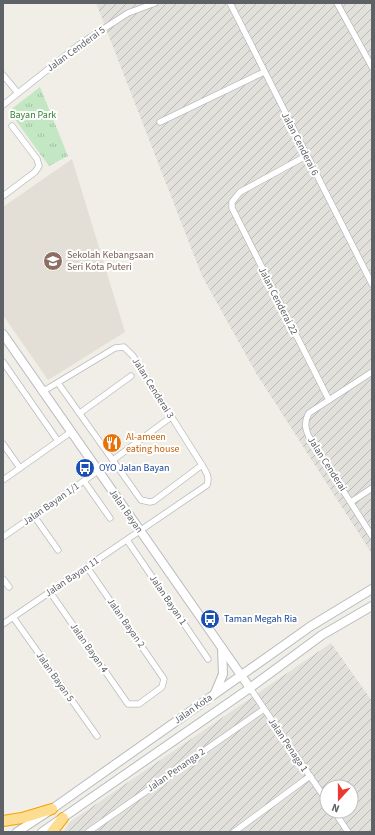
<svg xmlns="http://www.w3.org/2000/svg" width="375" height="835" font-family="'Source Sans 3',sans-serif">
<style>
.industrial{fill:url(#industrial-furrows);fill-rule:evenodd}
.education{fill:#e3dfd7}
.park{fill:url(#park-tufts)}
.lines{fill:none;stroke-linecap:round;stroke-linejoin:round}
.street-casing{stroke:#b9bcc0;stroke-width:7}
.secondary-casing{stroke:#b8bbc0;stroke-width:10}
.highway-casing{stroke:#f6a000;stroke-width:12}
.street{stroke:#fff;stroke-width:5.5}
.secondary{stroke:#fff;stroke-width:8}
.highway{stroke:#fddd90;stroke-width:10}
.labels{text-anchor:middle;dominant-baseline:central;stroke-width:4;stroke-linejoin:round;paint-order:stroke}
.street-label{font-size:10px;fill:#5e6267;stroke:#fff}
.park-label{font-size:10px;fill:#338133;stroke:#fff}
.education-label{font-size:10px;fill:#785e54;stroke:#fff;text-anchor:start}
.food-label{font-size:10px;fill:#c56008;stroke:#fff;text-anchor:start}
.transit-label{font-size:10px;fill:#164399;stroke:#fff;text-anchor:start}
</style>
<defs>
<pattern id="industrial-furrows" width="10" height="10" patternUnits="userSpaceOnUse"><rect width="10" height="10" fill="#e2e0db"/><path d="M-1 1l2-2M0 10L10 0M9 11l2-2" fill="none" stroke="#bab9b5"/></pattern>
<pattern id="park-tufts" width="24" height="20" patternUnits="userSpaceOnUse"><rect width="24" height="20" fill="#c4e7c3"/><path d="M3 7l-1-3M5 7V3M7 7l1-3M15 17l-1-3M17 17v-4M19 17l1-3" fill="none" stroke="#a2bfa2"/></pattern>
</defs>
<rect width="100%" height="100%" fill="#f0eee6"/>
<!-- industrial -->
<g class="industrial">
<path d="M96,3h276v551l-116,-181 -54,-97z"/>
<path d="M331,643l41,58v131h-309l7,-10zM327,787h24v24h-24z"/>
</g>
<!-- education -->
<path class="education" d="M72,159l53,173 -77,48 -45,-65v-108z"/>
<!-- park -->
<path class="park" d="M40,87l28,69 -19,10 -40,-55z"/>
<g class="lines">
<defs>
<g id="street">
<path d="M230,3l142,281"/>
<path d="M337,3l35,64"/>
<path d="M3,75l15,18"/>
<path d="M3,105l77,-61 48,-31 27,-10"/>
<path d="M160,122l104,-50"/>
<path d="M306,156l-66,36 -8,10v6l97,192"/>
<path d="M3,196l32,-24 4,-6 -2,-7 -25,-33"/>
<path d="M3,362l55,79"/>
<path d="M372,372l-63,41c-5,9 -4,15 0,24l63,99"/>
<path d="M58,383l83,117 9,2 4,-1 48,-36"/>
<path d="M80,413l51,-37"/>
<path d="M3,444l17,24"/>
<path d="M113,460l58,-43"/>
<path d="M3,480l68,-48"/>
<path d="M84,481l26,37"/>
<path d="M351,502l21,-14"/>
<path d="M34,516l24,34"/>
<path d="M3,537l95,-66"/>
<path d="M127,540l81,119"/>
<path d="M3,579l6,8"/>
<path d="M50,592l78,112h11l23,-17 2,-8 -77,-112"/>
<path d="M13,617l84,119"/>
<path d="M3,624l204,-139c3,-8 -1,-13 -5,-20l-69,-109 -9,-9 -9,1 -73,44"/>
<path d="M250,688l77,113"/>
<path d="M334,811l14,21"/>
<path d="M88,832l176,-123"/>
<path d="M234,832l76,-56"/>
</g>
<g id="secondary">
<path d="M3,334l247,354"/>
<path d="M215,693l8,-19 -1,-26"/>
<path d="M17,832l35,-23 259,-183 61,-37"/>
<path d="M42,832l208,-144 72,-53 50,-29"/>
</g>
<g id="highway">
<path d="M3,821l19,-3 30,-9"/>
<path d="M52,832l11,-14"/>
</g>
</defs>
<!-- street casing -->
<use href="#street" class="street-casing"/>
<!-- secondary casing -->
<use href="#secondary" class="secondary-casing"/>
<!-- highway casing -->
<use href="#highway" class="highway-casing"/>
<!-- street -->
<use href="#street" class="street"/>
<!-- secondary -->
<use href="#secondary" class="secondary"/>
<!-- highway -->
<use href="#highway" class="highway"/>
</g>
<!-- icons -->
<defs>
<symbol id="school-disc" viewBox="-11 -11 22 22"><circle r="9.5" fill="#8d6e63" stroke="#fff"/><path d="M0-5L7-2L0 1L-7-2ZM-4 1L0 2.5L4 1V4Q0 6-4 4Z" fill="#fff"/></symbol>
<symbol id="restaurant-disc" viewBox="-11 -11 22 22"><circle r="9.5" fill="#e8710a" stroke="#fff"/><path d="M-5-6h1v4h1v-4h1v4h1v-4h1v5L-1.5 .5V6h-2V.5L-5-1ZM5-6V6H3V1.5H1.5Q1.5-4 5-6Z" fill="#fff"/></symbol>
<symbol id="bus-disc" viewBox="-11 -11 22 22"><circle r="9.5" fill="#1a4fb4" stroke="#fff"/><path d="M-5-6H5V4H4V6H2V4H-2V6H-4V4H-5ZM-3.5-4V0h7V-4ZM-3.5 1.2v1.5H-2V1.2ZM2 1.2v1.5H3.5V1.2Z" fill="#fff"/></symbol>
</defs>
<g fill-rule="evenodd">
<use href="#school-disc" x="42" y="250" width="22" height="22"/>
<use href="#restaurant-disc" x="101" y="432" width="22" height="22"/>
<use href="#bus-disc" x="74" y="457" width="22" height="22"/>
<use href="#bus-disc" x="199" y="608" width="22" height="22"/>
</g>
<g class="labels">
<!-- street labels -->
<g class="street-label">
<text transform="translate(76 49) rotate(-36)">Jalan Cenderai 5</text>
<text transform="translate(300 144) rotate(63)">Jalan Cenderai 6</text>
<text transform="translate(278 301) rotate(63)">Jalan Cenderai 22</text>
<text transform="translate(153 388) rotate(58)">Jalan Cenderai 3</text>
<text transform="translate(327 464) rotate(57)">Jalan Cenderai</text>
<text transform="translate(51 504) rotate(-35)">Jalan Bayan 1/1</text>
<text transform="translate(126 511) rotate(55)">Jalan Bayan</text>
<text transform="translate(72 577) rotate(-34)">Jalan Bayan 11</text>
<text transform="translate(168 600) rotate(56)">Jalan Bayan 1</text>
<text transform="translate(126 623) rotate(55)">Jalan Bayan 2</text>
<text transform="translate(89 648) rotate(55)">Jalan Bayan 4</text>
<text transform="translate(55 677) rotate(55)">Jalan Bayan 5</text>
<text transform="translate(193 709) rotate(-35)">Jalan Kota</text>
<text transform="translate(288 745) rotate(56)">Jalan Penaga 1</text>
<text transform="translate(176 770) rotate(-35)">Jalan Penanga 2</text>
</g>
<!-- park labels -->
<g class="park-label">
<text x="33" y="115">Bayan Park</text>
</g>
<!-- education labels -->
<g class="education-label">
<text x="67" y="255">Sekolah Kebangsaan<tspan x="67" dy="12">Seri Kota Puteri</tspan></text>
</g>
<!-- food labels -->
<g class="food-label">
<text x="126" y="437">Al-ameen<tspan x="126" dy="12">eating house</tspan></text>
</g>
<!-- transit labels -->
<g class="transit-label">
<text x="99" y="468">OYO Jalan Bayan</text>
<text x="224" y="619">Taman Megah Ria</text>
</g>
</g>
<!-- border -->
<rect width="375" height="835" fill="none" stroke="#5e6267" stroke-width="8"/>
<!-- north arrow -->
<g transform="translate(339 799) rotate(201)"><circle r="19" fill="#ffffff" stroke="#bfc0c2"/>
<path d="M0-3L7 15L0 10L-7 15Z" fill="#eb3932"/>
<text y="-6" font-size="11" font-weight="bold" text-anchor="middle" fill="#5e6267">N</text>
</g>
</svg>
